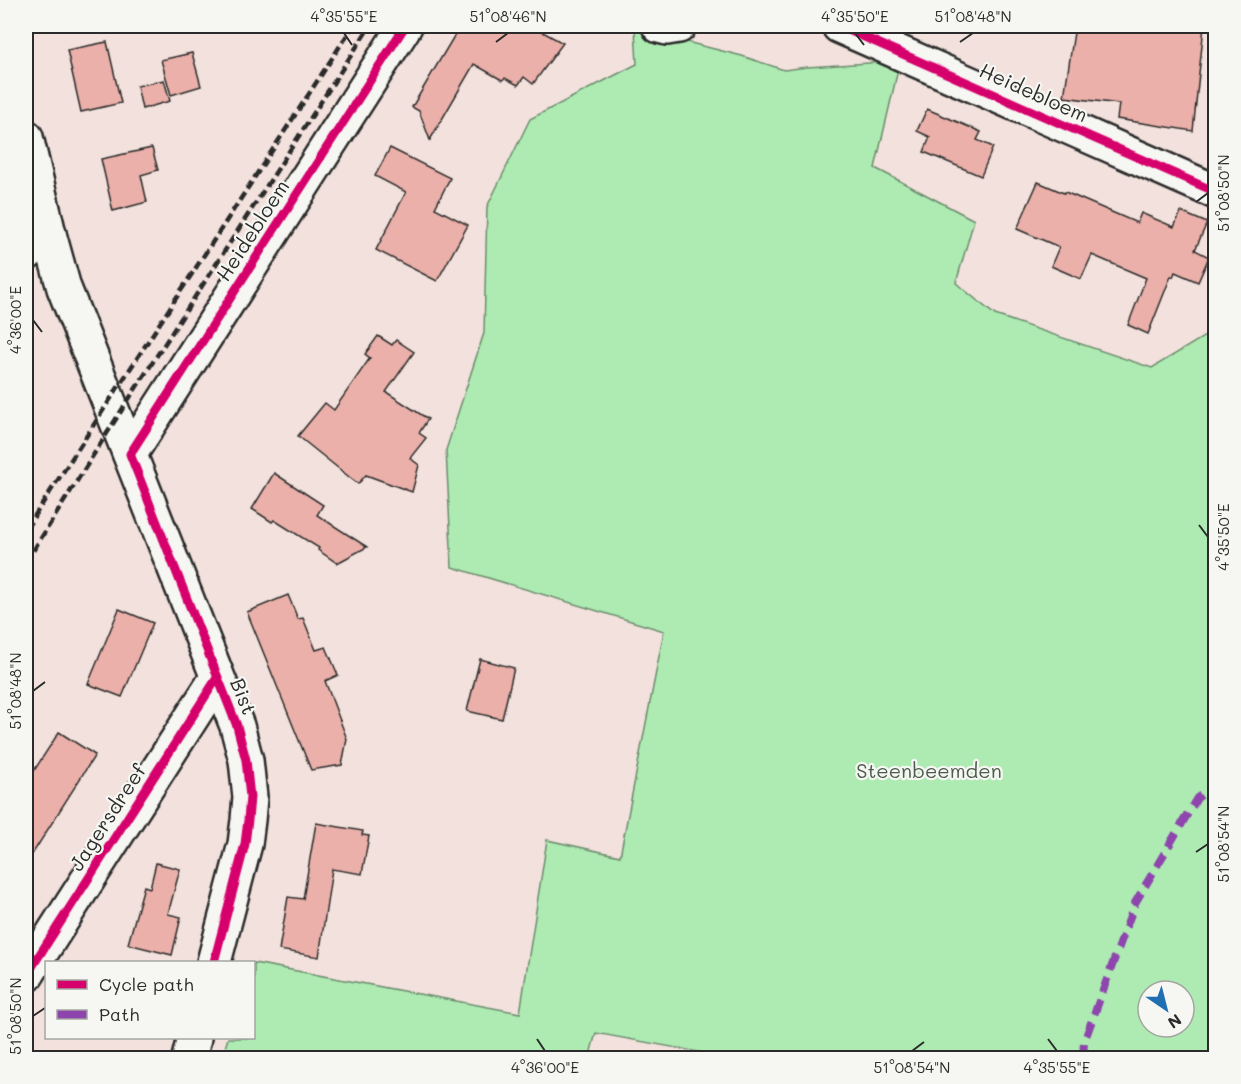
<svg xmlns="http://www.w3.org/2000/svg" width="1241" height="1084" font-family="Mali,sans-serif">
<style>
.green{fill:#adebb2;stroke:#6c8b6e;stroke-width:1.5;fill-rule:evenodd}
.building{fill:#eab0a9;stroke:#2b2b2b;stroke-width:1.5}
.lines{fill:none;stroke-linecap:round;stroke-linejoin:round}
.street-casing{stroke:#2b2b2b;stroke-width:38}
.street{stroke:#f6f6f2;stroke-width:33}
.rail{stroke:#2b2b2b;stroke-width:4.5;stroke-dasharray:9 4.5;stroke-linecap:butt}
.quiet{stroke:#8e44ad;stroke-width:8;stroke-dasharray:15 8;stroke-linecap:butt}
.cycleway-casing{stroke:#f6f6f2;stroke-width:13}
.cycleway{stroke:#d6006c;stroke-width:9}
.ticks{fill:none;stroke:#2b2b2b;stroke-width:2}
.labels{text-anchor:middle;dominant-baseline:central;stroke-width:4.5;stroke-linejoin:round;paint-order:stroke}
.street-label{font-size:20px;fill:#2b2b2b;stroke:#f6f6f2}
.park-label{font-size:20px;fill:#4c5b4d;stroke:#f6f6f2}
.neatline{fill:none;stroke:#2b2b2b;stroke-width:2}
.ticks-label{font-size:15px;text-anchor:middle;fill:#2b2b2b}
</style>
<rect width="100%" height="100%" fill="#f2e1dc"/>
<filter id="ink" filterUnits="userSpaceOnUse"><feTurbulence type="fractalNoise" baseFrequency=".0167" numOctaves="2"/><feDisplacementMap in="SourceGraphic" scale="12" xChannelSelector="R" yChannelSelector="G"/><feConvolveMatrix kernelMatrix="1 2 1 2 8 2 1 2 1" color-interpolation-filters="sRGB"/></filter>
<g filter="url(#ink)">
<!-- green -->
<path class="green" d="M635,29l107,27 42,14 23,-3 93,-6 -25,107 99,52 -18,63 39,32 157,53 63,-38v728h-510v-5l-109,-20 -7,25h-367l6,-20h26v-75l266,50 27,-173 73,16 44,-225 -212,-64 -6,-117 38,-117 3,-126 43,-88 107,-55zM1148,991h36v36h-36z"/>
<!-- building -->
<g class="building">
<path d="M460,26h72l31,17 -30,41 -9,-7 -6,8 -13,-7 -3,2 -28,-16 -44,76 -11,-29 -7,-4z"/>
<path d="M1075,26h129l-11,105 -76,-12 2,-15 -55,-7z"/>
<path d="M107,42l14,61 -40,9 -14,-62z"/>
<path d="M192,53l9,33 -30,9 -10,-35z"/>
<path d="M164,80l6,21 -28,8 -5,-23z"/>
<path d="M927,109l54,23 -4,8 16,7 -12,29 -57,-24 6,-15 -13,-6z"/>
<path d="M152,148l6,22 -17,5 6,27 -34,9 -12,-52z"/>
<path d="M390,148l60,30 -15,30 33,17 -31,56 -61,-31 30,-58 -31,-16z"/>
<path d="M1038,182l26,11 1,-1 72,31 4,-10 33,14 7,-15 26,11 -12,27 14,7 -11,25 -23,-10 -2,5 -2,-1 -23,58 -20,-9 18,-47 -54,-23 -11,24 -30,-13 8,-19 -42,-18z"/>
<path d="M378,336l14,9 4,-5 18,12 -28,40 42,27 -9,14 7,5 -16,20 9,7 -7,27 -46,-17 -8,9 -60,-48 27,-33 9,7 36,-52 -5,-4z"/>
<path d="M274,473l49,32 -6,10 50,32 -30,16 -19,-13 1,-2 -45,-28 -2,2 -20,-13z"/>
<path d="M288,595l10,24 5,-1 13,32 10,-3 12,28 -13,6 22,58 -5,26 -31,5 -64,-158z"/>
<path d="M119,609l34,14 -31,74 -34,-13z"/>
<path d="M480,659l34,9 -12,51 -35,-8z"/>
<path d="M59,732l36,23 -69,109v-81z"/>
<path d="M316,823l47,8 -1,4 7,1 -7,38 -30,-5 -13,88 -40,-7 9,-53 15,2z"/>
<path d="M156,863l24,6 -12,45 13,3 -9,38 -44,-11 16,-58 6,2z"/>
</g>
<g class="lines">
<defs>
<g id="street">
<path d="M659,26l8,2 12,-2"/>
<path d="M839,26l377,166"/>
<path d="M26,137l23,97 15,54 173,438 9,34 4,37 -2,23 -3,24 -31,118"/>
<path d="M26,254l23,-20"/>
<path d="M130,454l275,-428"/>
<path d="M26,976l191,-298"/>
<path d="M189,1058l5,-20"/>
</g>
</defs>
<!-- street casing -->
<use href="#street" class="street-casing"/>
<!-- street -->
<use href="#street" class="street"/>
<!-- rail -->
<g class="rail">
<path d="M26,529l327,-503"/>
<path d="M26,562l90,-143 254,-393"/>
</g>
<!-- quiet -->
<path class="quiet" d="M1083,1058l1,-16 51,-139 62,-105 19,-13"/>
<defs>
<g id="cycleway">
<path d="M839,26l377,166"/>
<path d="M214,962l31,-118 3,-24 2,-23 -4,-37 -9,-34 -107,-272 275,-428"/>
<path d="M26,976l191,-298"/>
</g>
</defs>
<!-- cycleway casing -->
<use href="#cycleway" class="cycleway-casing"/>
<!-- cycleway -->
<use href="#cycleway" class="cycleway"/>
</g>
</g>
<!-- ticks -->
<path class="ticks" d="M344,33l8,12M855,33l9,12M496,42l12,-9M960,42l13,-9M1196,202l12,-9M33,320l9,12M1199,525l9,12M33,691l12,-9M1196,852l12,-8M33,1016l12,-8M537,1039l8,12M1048,1039l9,12M912,1051l12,-9"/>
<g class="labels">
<!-- street labels -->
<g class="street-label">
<text transform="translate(1034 92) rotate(24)">Heidebloem</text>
<text transform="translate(252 230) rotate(-57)">Heidebloem</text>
<text transform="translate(244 696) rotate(68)">Bist</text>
<text transform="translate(107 817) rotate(-57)">Jagersdreef</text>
</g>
<!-- park labels -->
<g class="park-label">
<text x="929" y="770">Steenbeemden</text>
</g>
</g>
<!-- margin -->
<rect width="1241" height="1084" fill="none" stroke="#f6f6f2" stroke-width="66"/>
<!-- legend -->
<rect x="45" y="961" width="210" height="78" fill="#f6f6f2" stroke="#a5a5a2" stroke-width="1.5"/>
<rect x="57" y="980" width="30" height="9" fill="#d6006c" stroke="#a5a5a2" stroke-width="1.5"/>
<text x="99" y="991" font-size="18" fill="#2b2b2b">Cycle path</text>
<rect x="57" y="1010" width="30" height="9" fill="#8e44ad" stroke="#a5a5a2" stroke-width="1.5"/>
<text x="99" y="1021" font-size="18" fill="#2b2b2b">Path</text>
<!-- north arrow -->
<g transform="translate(1166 1009) rotate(145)"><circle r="28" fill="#f6f6f2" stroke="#a5a5a2" stroke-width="1.5"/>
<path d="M0-4.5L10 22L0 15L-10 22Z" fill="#1f6fb2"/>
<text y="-9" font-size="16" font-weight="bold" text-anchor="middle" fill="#2b2b2b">N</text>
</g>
<rect x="33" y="33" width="1175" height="1018" class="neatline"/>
<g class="ticks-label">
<text x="344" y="22">4°35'55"E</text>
<text x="508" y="22">51°08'46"N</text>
<text x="855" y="22">4°35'50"E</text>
<text x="973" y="22">51°08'48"N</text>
<text transform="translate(1224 193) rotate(-90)" y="5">51°08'50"N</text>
<text transform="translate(16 320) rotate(-90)" y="5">4°36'00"E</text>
<text transform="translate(1224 537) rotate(-90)" y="5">4°35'50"E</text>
<text transform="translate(16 691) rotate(-90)" y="5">51°08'48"N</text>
<text transform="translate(1224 844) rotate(-90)" y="5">51°08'54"N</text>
<text transform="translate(16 1016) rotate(-90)" y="5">51°08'50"N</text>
<text x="545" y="1073">4°36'00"E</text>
<text x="912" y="1073">51°08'54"N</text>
<text x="1057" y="1073">4°35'55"E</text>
</g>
</svg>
